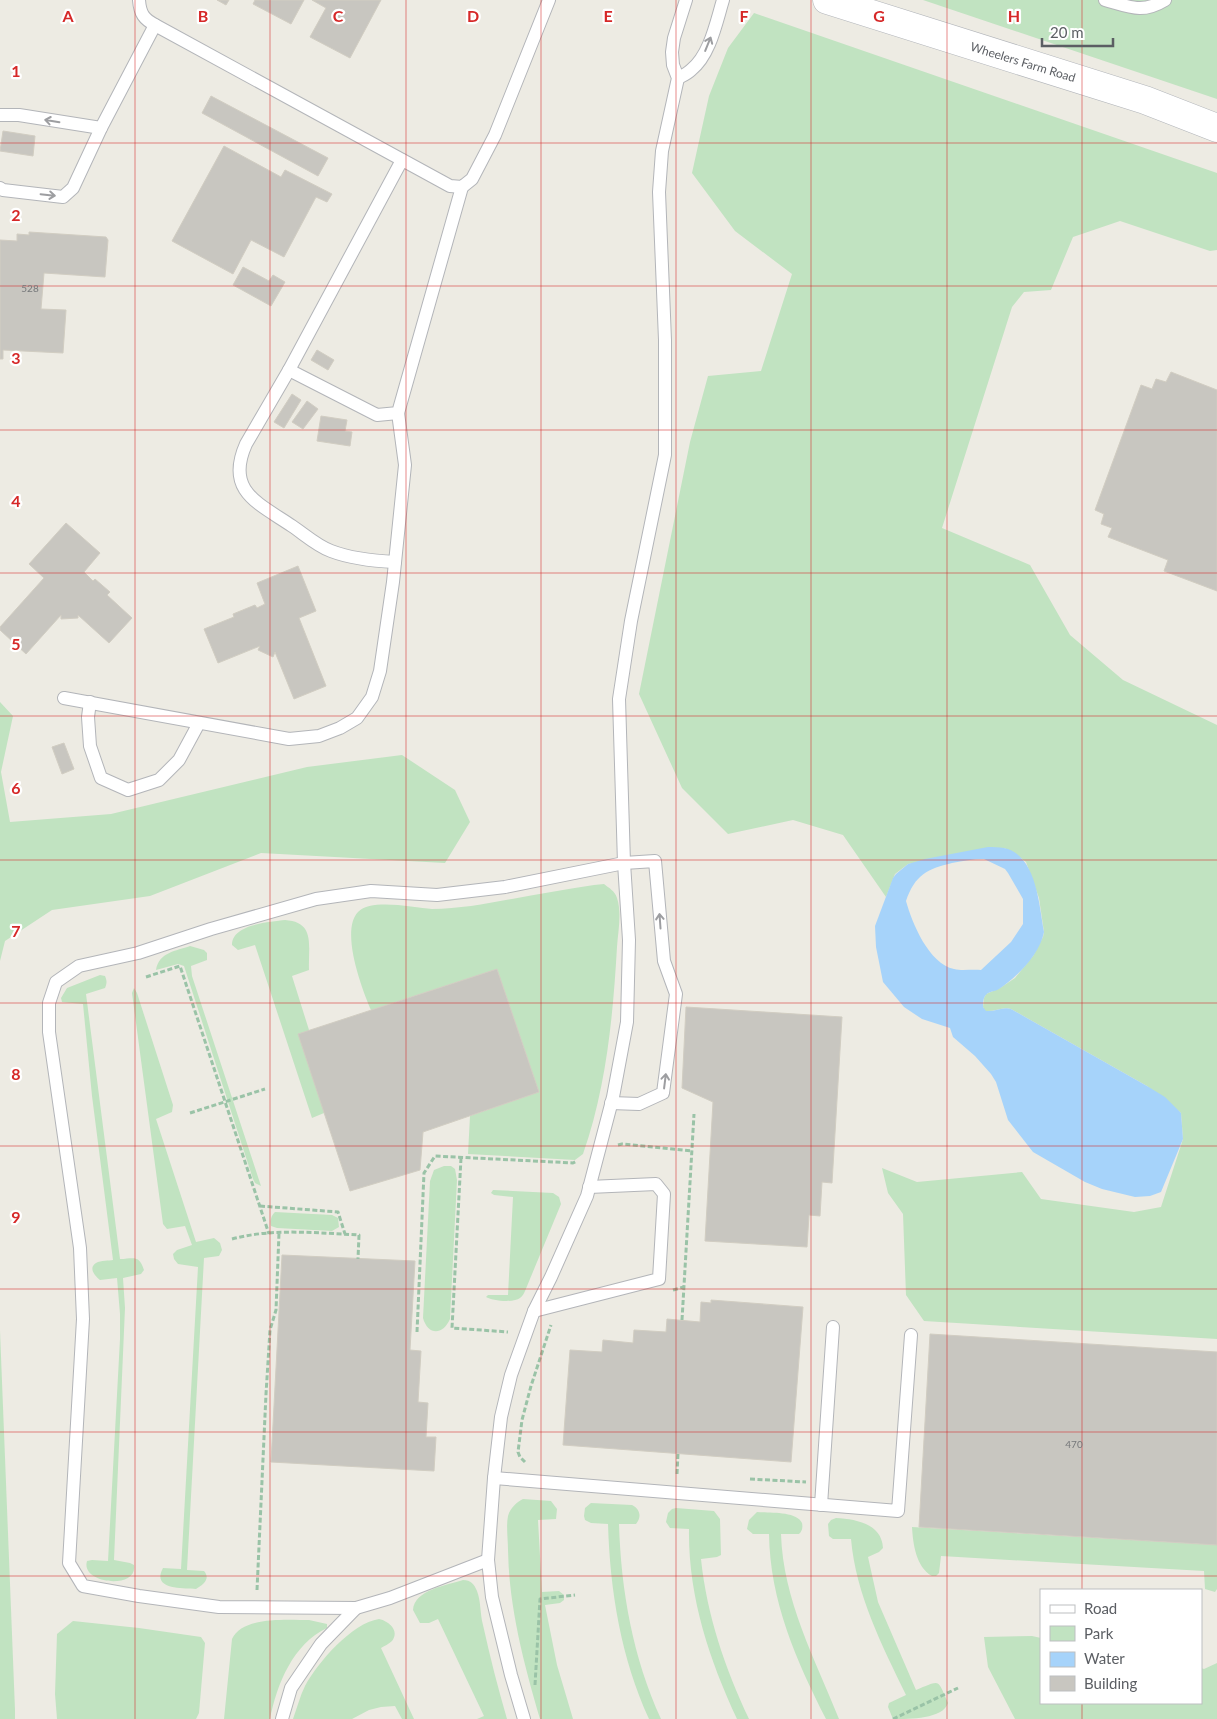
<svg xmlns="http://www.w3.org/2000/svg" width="1217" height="1719" font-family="Lato,sans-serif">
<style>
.green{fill:#c1e3c1}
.water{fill:#a6d3fa;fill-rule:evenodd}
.building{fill:#c8c6c0;stroke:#d1cdc2}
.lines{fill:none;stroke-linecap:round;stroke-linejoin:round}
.lane-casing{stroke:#b3b5b9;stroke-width:14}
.secondary-casing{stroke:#b2b5ba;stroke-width:29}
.path{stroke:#9ac3a7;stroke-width:3;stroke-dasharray:5 2.5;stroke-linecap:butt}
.lane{stroke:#fff;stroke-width:12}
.secondary{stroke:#fff;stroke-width:28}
.oneway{stroke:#9d9ea1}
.grid{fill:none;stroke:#d62828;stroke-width:1;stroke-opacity:0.55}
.labels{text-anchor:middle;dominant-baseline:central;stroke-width:4.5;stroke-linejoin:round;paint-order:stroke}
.number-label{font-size:10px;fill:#76787a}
.street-label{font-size:12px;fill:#5b5e63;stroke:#fff}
.grid-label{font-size:16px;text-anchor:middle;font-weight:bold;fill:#d62828;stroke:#fff;stroke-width:4.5;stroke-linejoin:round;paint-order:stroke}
</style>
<rect width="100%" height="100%" fill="#edebe3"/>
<!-- green -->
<g class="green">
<path d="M923,0h294v99z"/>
<path d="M754,13l463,160v77l-7,1 -90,-30 -47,16 -22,53 -27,2 -12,15 -70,221 88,37 40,70 53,45 94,45v614l-293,-18 -18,-26 -3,-81 -15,-21 -6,-25 35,14 105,-10 19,27 93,13 27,-5 22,-68 -2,-26 -34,-27 -136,-77c-8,-3 -16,3 -26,2l-2,-4 1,-9 2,-4 14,-6 15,-10 18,-22 10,-19 1,-5 -5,-34 -13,-36 -13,-10 -9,-4 -96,16 -13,10 -9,23 -43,-62 -50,-15 -65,14 -46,-46 -43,-94 51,-252 18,-66 53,-5 31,-97 -57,-43 -43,-58 17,-77 19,-48z"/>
<path d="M0,702l13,14 -12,56 9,50 101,-8 196,-47 95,-12 53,35 15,32 -25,41 -184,-10 -111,43 -98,14 -47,31 -5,20z"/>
<path d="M604,884c5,4 11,7 13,14 5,15 1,34 0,49 -4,70 -11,142 -34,207l-8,6 -107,-6 2,-38 69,-24 -42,-123 -126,41c-9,-21 -31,-79 -13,-98 14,-14 56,-4 74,-3 27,0 53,-5 80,-10 27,-5 54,-10 82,-14z"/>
<path d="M285,920c31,2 23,26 24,50l-17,6 17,54 15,83 -12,5 -57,-173 -17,5 -6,-5c0,-21 38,-23 53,-25z"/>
<path d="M190,946l14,4 3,3v7l-16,6 1,10 69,210 -6,-3 -2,-4 -69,-213 -6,-2 -22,6c3,-18 20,-19 34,-24z"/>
<path d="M100,975l5,1c2,5 2,7 0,12l-19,6 34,265c13,0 19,-5 24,11l-3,4 -18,4 2,30 -11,252 16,3 4,2c4,25 -54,19 -47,-4l5,-1 16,1 12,-222v-25l-3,-36 -17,2c-5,-4 -12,-12 -4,-17 5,-3 13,-2 17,-3l-21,-164 -9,-92 -21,-2 -1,-4 6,-10z"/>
<path d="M134,988l3,5 36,112 -1,7 -16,7 40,123 18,-4 6,5 2,7 -3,6 -15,2 -17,312 17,1c7,8 -1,14 -8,18 -13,-1 -45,1 -33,-21l18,1 17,-302 -20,-3 -4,-5 -1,-5 4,-4 15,-5 -7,-19 -18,3 -4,-5 -31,-231z"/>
<path d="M444,1166h7l4,3 2,11 -7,139c-7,16 -22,17 -27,-1l7,-137 4,-11z"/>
<path d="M493,1190l60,3 6,4 2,7 -36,87c-1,2 -2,5 -5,7 -6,5 -28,3 -34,-1l2,-2h20l5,-98 -19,-2 -3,-2z"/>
<path d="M275,1212l57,3 6,3 1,9 -7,4 -55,-3 -6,-2c-1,-6 0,-10 4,-14z"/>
<path d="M0,1331l15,379v9h-15z"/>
<path d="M523,1499l28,2 6,8 -1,10 -18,1 4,72 17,-1 5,4v5l-4,3 -15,2 12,60 16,54h-33c-16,-55 -31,-111 -32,-169 0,-11 -2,-24 0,-34 2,-8 9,-14 15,-17z"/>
<path d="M591,1503l41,2c8,4 10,12 4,19h-17c2,67 14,134 42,195h-12c-28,-61 -39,-128 -41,-195l-17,-1 -6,-3 -1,-4 1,-8z"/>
<path d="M676,1508l38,3 6,8 1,36 -4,2 -16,2c6,57 24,109 48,160h-12c-28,-60 -49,-123 -48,-190l-19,-1 -4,-6 2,-9 4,-4z"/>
<path d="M757,1512c11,1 40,-1 45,11 1,5 0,8 -3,11h-18c2,66 34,125 58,185h-13c-30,-59 -56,-118 -57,-185h-16l-6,-5 2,-9z"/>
<path d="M836,1518c20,1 46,6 47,30l-4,4 -11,5 10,45 38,88c25,-10 21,-12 32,13 -5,16 -38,16 -55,16l-5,-12 1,-4 17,-8c-24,-50 -50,-100 -55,-156h-18l-4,-3 -1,-12 3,-4z"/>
<path d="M912,1527l305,18v44l-2,3 -10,-3 -1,-18 -263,-15 -2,17 -3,3h-4c-16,-9 -19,-32 -20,-49z"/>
<path d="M463,1580c8,0 11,4 14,11 4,10 3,23 6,34 7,32 15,63 24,94h-30l7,-3 -46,-97 -9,4h-9l-7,-13c1,-20 34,-25 50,-30z"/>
<path d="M379,1619c10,2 21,12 13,22 -3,3 -8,5 -11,7l33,71h-12l-7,-13 -14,1 -12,3 -17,9h-59c4,-11 7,-23 12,-33 13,-24 47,-63 74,-67z"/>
<path d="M309,1620l18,4v4c-34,16 -50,56 -57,91h-46l8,-80c10,-23 55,-19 77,-19z"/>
<path d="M73,1621l66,7 62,9 4,6 -6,70 -3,6h-139l-2,-25 2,-60z"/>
<path d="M1032,1636l9,2v65h160v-35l3,1 13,-6v56h-202l-27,-52 -4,-30z"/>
</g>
<!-- water -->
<path class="water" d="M988,847c5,0 11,0 16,1 33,7 35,58 40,84 -4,22 -27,45 -45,57 -5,3 -11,2 -14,7 -2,3 -2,7 -2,11l3,4c9,1 17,-5 25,-2l136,77 18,11 16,16 2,26 -22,53 -11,4 -15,1 -33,-8 -17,-7 -52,-30 -25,-32 -12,-38 -5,-8 -16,-18 -22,-19 -3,-9 -28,-9 -18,-12 -21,-25 -7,-35 -1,-21 18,-48 3,-4 12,-10 17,-5zM984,859l21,10 3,4 15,26v25l-12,18 -30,28c-9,-1 -19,1 -27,-1 -25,-5 -42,-46 -48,-68 9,-26 21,-32 46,-38 11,-2 21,-4 32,-4z"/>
<!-- building -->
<g class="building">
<path d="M217,0h12l-3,5z"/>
<path d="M255,0h49l-13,24 -38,-20z"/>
<path d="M312,0h69l-31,58 -40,-21 16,-29z"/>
<path d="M211,96l117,62 -10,18 -116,-63z"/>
<path d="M3,131l32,5 -2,20 -33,-5z"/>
<path d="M224,146l57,31 4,-7 47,24 -5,8 -11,-5 -32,60 -33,-17 -18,34 -61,-33z"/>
<path d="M29,232l77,5 2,3 -3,37 -61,-4 -3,36 25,1 -3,43 -60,-3v9h-3v-119l17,1v-7l12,1z"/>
<path d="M243,267l26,14 4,-6 12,7 -14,24 -38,-21z"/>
<path d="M317,350l17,10 -6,10 -17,-10z"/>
<path d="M1171,372l46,18v201l-53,-20 4,-11 -60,-23 4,-9 -11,-4 3,-10 -9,-4 46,-125 11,4 4,-10 10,3z"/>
<path d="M292,394l9,6 -17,28 -10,-6z"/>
<path d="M307,401l11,8 -15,20 -11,-7z"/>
<path d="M321,416l26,4 -2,11 7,1 -2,14 -33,-5z"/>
<path d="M66,523l34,30 -16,19 9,9 2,-2 15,13 -3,3 25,23 -23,25 -31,-28v3l-17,1v-4l-35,39 -26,-24v-3l44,-49 -15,-14z"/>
<path d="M298,566l18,45 -17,7 27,68 -32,13 -19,-47 -2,5 -15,-7 2,-4 -42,17 -14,-34 30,-12 -1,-3 22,-9 2,3 8,-4 -8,-21z"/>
<path d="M64,743l10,26 -12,5 -10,-27z"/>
<path d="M497,969l42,123 -116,40 -3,38 -70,21 -52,-157z"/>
<path d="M686,1007l156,10 -10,166 -10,-1 -2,34 -11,-1 -2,32 -102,-6 8,-139 -31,-14z"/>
<path d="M282,1255l133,6 -5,89 11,1 -3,51 10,1 -2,34h10l-2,34 -163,-9z"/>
<path d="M711,1300l92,7 -12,155 -228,-17 7,-95 32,2 1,-12 30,3 1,-13 32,2 1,-13 33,3 1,-20 10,1z"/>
<path d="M930,1334l287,18v193l-298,-18z"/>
</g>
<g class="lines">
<defs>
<g id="lane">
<path d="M139,0c1,14 5,19 16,25"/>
<path d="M1105,0c25,7 37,14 60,0"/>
<path d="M678,78c4,-2 9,-4 13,-8 19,-15 25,-47 32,-70"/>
<path d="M0,115h19l82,13"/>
<path d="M402,160l-113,210 88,45 21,-2 64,-226"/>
<path d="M0,188l3,2 60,7 10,-9 28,-60 54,-103 295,161 12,1 10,-8 23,-44 54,-135"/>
<path d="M289,370l-43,74c-21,47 12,59 46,82 12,8 25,20 39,25 21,8 42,10 64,11"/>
<path d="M64,698l225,41 30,-3 21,-8 17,-10 15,-21 8,-26 13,-89 12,-117 -7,-52"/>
<path d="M90,702l-2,15 2,29 11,32 27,12 31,-10 20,-20 20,-37"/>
<path d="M534,1311l125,-32 5,-85 -8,-10 -67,3"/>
<path d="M494,1478l404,33 13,-176"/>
<path d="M821,1505l12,-178"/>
<path d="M488,1560l-98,38 -34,10 -137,-1 -80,-11 -56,-10 -14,-23 14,-244 -3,-71 -31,-216v-29l7,-21 23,-16 59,-13 73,-24 105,-30 55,-8 66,4 68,-8 119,-24 31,-2 9,100 12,33 -13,99 -24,11 -28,-1"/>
<path d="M282,1719l9,-31 30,-44 35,-36"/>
<path d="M524,1719l-13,-44 -19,-78 -4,-37 6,-82 7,-61 10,-42 23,-64 17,-34 36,-81 26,-99 14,-75 2,-82 -5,-77 -5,-164 12,-78 34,-166v-115l-6,-148 3,-41 16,-73 -5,-13 -1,-13 2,-14 12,-38"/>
</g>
<path id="secondary" d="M827,0l318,100 72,28"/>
</defs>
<!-- lane casing -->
<use href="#lane" class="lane-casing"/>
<!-- secondary casing -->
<use href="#secondary" class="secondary-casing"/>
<!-- path -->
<g class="path">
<path d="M146,977l34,-11 89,268"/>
<path d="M190,1113l75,-24"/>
<path d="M618,1145l4,-1 70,7"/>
<path d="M461,1158l-9,170 56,4"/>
<path d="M260,1206l78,6 7,22"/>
<path d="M232,1239c40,-11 86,-6 127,-4l-1,24"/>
<path d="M673,1290l11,-3"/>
<path d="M682,1320l12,-206"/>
<path d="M417,1332l7,-159 11,-17 138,7 4,-2"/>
<path d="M525,1462l-5,-5 -2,-5 4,-32 9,-34 20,-61"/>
<path d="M677,1474l1,-21"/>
<path d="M750,1479l56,3"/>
<path d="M257,1590l9,-196 4,-64 6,-20 3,-77"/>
<path d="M535,1685l5,-86 35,-4"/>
<path d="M893,1719l65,-31"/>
</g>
<!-- lane -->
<use href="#lane" class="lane"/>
<!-- secondary -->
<use href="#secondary" class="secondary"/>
</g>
<!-- one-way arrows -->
<defs><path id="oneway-shaft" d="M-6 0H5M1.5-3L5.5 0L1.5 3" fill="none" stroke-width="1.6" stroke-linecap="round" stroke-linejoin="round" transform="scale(1.25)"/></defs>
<g class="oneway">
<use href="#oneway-shaft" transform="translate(708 44) rotate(-68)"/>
<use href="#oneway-shaft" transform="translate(52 121) rotate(-171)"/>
<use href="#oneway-shaft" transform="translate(48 195) rotate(6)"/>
<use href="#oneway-shaft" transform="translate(660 921) rotate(-94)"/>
<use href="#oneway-shaft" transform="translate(665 1081) rotate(-83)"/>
</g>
<!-- grid -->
<path class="grid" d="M135,0v1719M270,0v1719M406,0v1719M541,0v1719M676,0v1719M811,0v1719M947,0v1719M1082,0v1590M0,143h1217M0,286h1217M0,430h1217M0,573h1217M0,716h1217M0,860h1217M0,1003h1217M0,1146h1217M0,1289h1217M0,1432h1217M0,1576h1217M1082,1703v16"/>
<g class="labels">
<!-- number labels -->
<g class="number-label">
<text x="30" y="288">528</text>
<text x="1074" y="1444">470</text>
</g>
<!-- street labels -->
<g class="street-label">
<text transform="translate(1023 62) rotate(17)">Wheelers Farm Road</text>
</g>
</g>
<g class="grid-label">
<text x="68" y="22">A</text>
<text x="203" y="22">B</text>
<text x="338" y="22">C</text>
<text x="473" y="22">D</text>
<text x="608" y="22">E</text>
<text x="744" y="22">F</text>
<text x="879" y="22">G</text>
<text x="1014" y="22">H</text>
<text x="16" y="77">1</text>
<text x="16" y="221">2</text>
<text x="16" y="364">3</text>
<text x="16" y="507">4</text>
<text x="16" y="650">5</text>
<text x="16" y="794">6</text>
<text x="16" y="937">7</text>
<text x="16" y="1080">8</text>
<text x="16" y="1223">9</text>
</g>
<!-- legend -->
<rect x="1040" y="1589" width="162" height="115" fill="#ffffff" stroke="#bdbfc1"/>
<rect x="1050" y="1605" width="25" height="8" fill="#ffffff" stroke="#bdbfc1"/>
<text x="1084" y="1614" font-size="15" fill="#5b5e63">Road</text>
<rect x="1050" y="1626" width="25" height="15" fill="#c1e3c1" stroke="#bdbfc1"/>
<text x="1084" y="1639" font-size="15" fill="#5b5e63">Park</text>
<rect x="1050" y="1652" width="25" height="15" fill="#a6d3fa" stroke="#bdbfc1"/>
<text x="1084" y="1664" font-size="15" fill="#5b5e63">Water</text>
<rect x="1050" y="1676" width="25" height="15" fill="#c8c6c0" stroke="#bdbfc1"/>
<text x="1084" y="1689" font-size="15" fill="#5b5e63">Building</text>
<!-- scale -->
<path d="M1042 38v8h71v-8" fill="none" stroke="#5b5e63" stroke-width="2.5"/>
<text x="1050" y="38" font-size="15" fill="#5b5e63" stroke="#ffffff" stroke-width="4" paint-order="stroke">20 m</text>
</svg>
